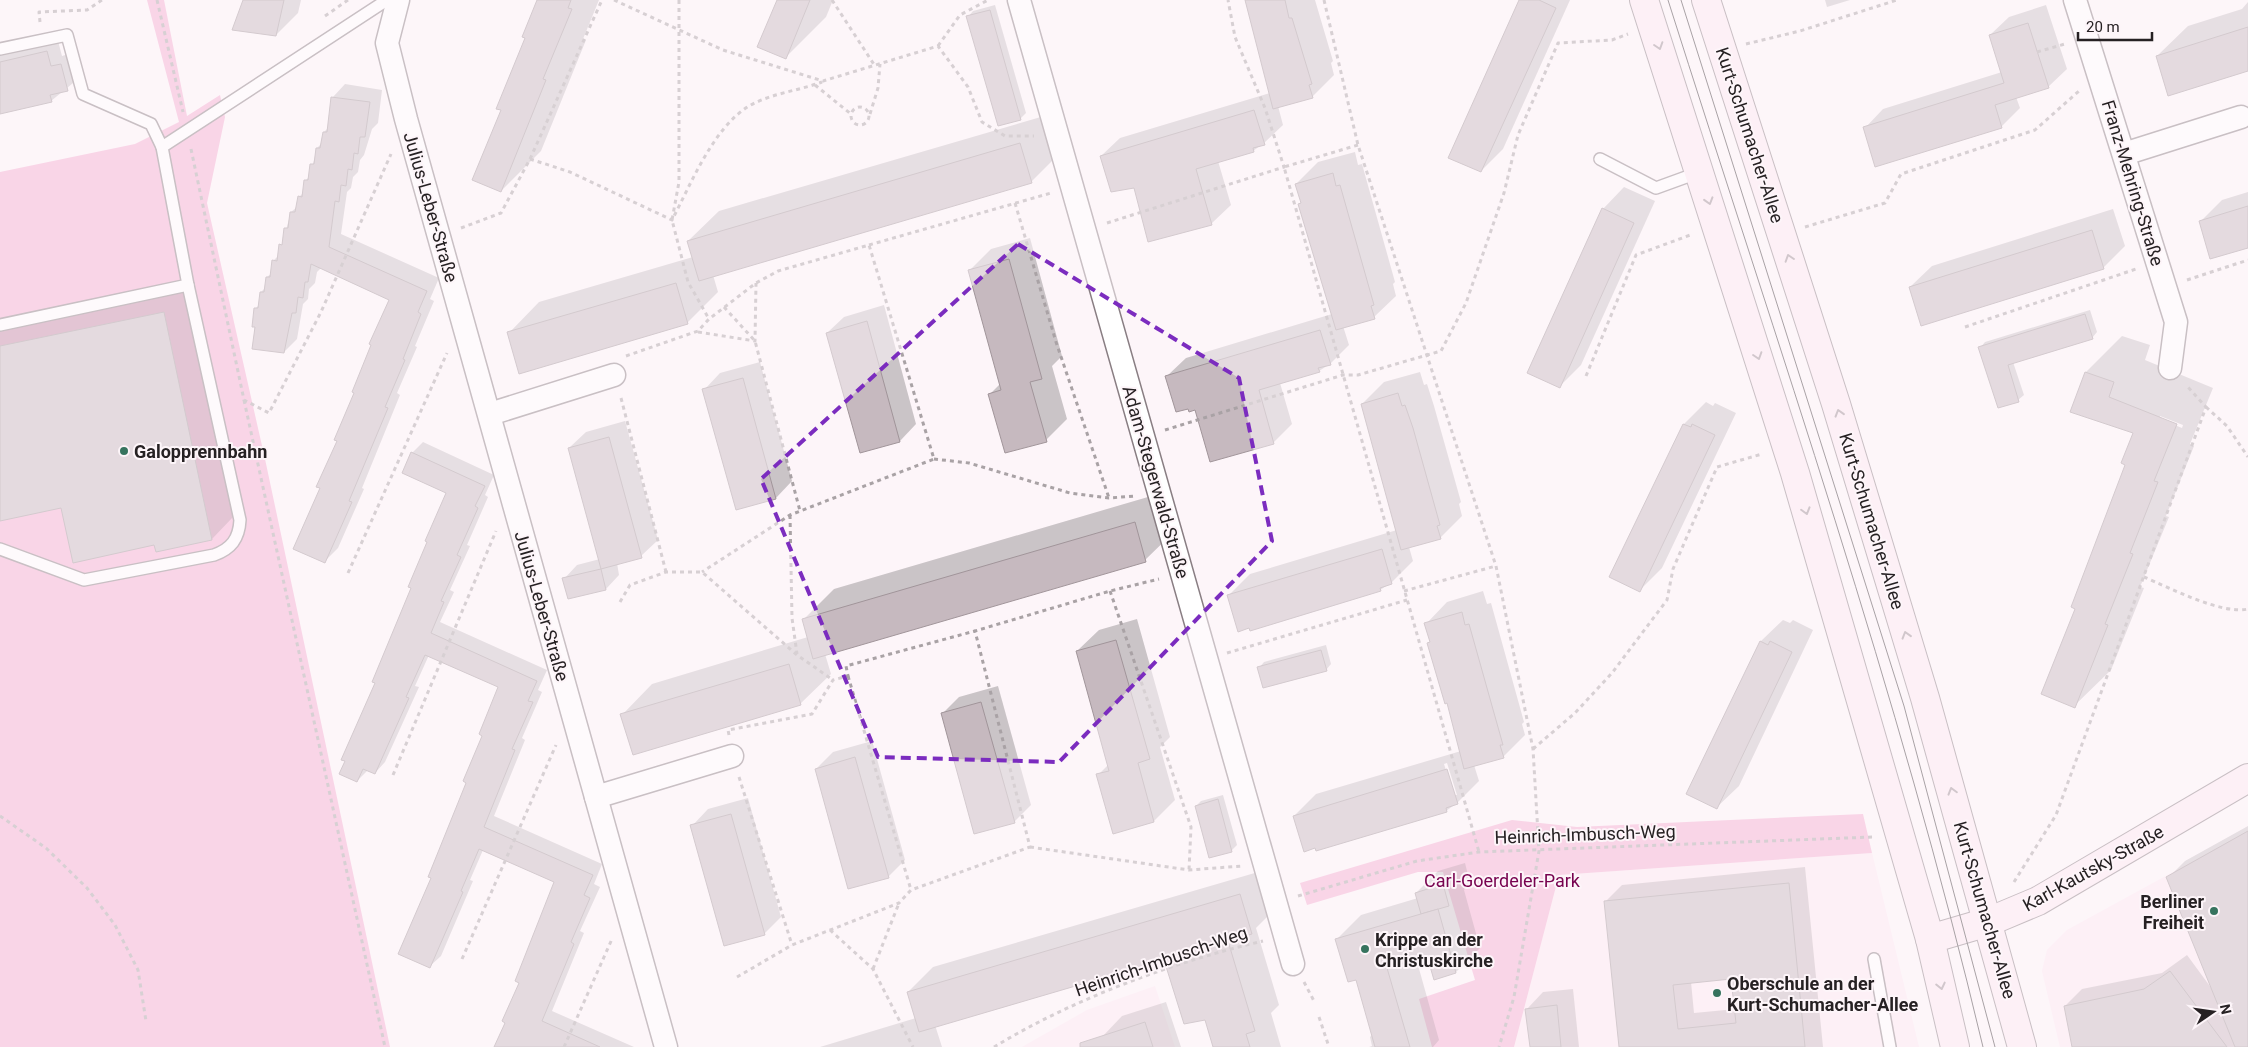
<svg xmlns="http://www.w3.org/2000/svg" width="2248" height="1047" font-family="Roboto,sans-serif">
<style>
.built{fill:#fde8f1}
.green{fill:#f4add0}
.shadow{fill:#0003;fill-rule:evenodd}
.building{fill:#c6b9bf;stroke:#a1959a;fill-rule:evenodd}
.lines{fill:none;stroke-linecap:round;stroke-linejoin:round}
.lane-casing{stroke:#897e83;stroke-width:14}
.street-casing{stroke:#897e83;stroke-width:25}
.secondary-casing{stroke:#897e83;stroke-width:30}
.path{stroke:#a9a2a5;stroke-width:3;stroke-dasharray:4 4;stroke-linecap:butt}
.lane{stroke:#fff;stroke-width:11}
.street{stroke:#fff;stroke-width:22}
.secondary{stroke:#fce8f1;stroke-width:28}
.tram{stroke:#413c3e;stroke-width:1}
.oneway{stroke:#9c8e94}
.marked{fill:none;stroke:#7b2cbf;stroke-width:4;stroke-dasharray:10 6;stroke-linejoin:round}
.poi-dot{fill:#36735e;stroke:#fdf5f9;stroke-width:2}
.labels{text-anchor:middle;dominant-baseline:central;stroke-width:4;stroke-linejoin:round;paint-order:stroke}
.street-label{font-size:18px;fill:#262123;stroke:#fdf5f9}
.poi-label{font-size:18px;font-weight:bold;fill:#262123;stroke:#fdf5f9;text-anchor:start}
.park-label{font-size:18px;fill:#77024f;stroke:#fdf5f9}
</style>
<rect width="100%" height="100%" fill="#fdf5f9"/>
<!-- built -->
<g class="built">
<path d="M2248,831v216h-188l-18,-76 5,-21 20,-20z"/>
<path d="M1872,853l47,194h-405l45,-172z"/>
<path d="M1155,986l20,61h-153l65,-37z"/>
</g>
<!-- green -->
<g class="green">
<path d="M147,0h17l23,116 33,-21 5,22 -18,86 58,256 125,588h-390v-875l135,-28 44,-22z"/>
<path d="M1863,814l9,39 -313,22 -45,172h-82l-13,-48 56,-19 -32,-108h-25l-111,33 -7,-22 212,-63 65,7z"/>
</g>
<!-- shadow -->
<g class="shadow">
<path d="M244,0h57l-3,13 -22,22z"/>
<path d="M538,0h61l-16,39 3,1 -45,111 -40,40 2,-81z"/>
<path d="M778,0h55l-7,17 -40,40z"/>
<path d="M1245,0h70l18,61 -2,2 3,12 -22,22 -34,9 5,19 -19,18 -11,8 -35,10 13,44 -19,18 -63,18 -14,-54 -34,-31 19,-18 150,-45z"/>
<path d="M1520,0h50l-67,149 -22,22z"/>
<path d="M1825,0h25l-23,7z"/>
<path d="M2248,2v67l-91,-13 31,-30 54,-17z"/>
<path d="M995,5l31,108 -6,6 -52,-102 5,-6z"/>
<path d="M2046,5l21,64 -19,18 -32,10 4,11 -19,19 -136,1 18,-19 119,-37 -12,-37 19,-18z"/>
<path d="M58,41l4,15 10,-3 6,26 -27,22 -51,12v-59z"/>
<path d="M345,84l37,6 -4,33 -6,6 -8,26 -4,5 -2,12 -5,5 -2,11 -4,4 -6,42 98,44 -9,21 4,2 -19,45 2,1 -20,46 3,2 -38,93 2,1 -26,59 -13,13 -4,-73 69,-189 -68,-32 -5,5 -2,11 -6,6 -1,10 -5,5 -6,35 -13,13 -31,-4 3,-40 4,-4 1,-12 5,-5 1,-10 5,-4 2,-13 5,-5 12,-43 6,-5 2,-10 5,-5 1,-11 5,-5 7,-28 5,-5 2,-11 4,-4 5,-31z"/>
<path d="M1051,114l11,37 -31,31 -318,93 5,17 -31,31 -178,10 30,-31 154,-45 -5,-16 31,-30z"/>
<path d="M1355,152l3,13 4,-1 33,118 -2,2 3,12 -22,21 -31,9 6,19 -19,19 -11,7 -39,12 12,41 -19,19 -77,-35 -29,-32 19,-18 146,-44 -32,-110 2,-2 -6,-18 22,-22z"/>
<path d="M1624,187l31,14 -74,164 -21,21 43,-177z"/>
<path d="M2248,192v54l-48,-24 22,-22z"/>
<path d="M2113,209l12,37 -22,22 -193,19 22,-21z"/>
<path d="M1030,238l32,118 -10,10 15,53 -21,21 -56,-46 11,-11 -31,-113 21,-21z"/>
<path d="M186,291l47,226 -21,22 -57,4 -93,-37 -62,12v-189z"/>
<path d="M884,305l32,119 -16,17 -73,-108 17,-16z"/>
<path d="M2090,310l7,22 -5,6 -79,24 11,33 -6,5 -38,-52 5,-6z"/>
<path d="M2122,336l28,9 -5,15 68,28 -23,56 4,2 -28,70 3,1 -29,70 4,1 -33,82 -37,36 3,-98 50,-144 7,-31 -48,-61zM2160,416l23,9 -1,3 -22,-9z"/>
<path d="M760,362l32,119 -16,17 -39,11 -33,-119 16,-17z"/>
<path d="M1420,372l4,13 3,-1 7,22 27,96 -2,2 3,12 -22,22 -31,9 4,14 -22,22 -11,7 -152,6 22,-22 147,-44 -35,-126 22,-22z"/>
<path d="M1706,402l7,4 2,-3 21,10 -74,155 -22,22 -29,-14 73,-152z"/>
<path d="M625,421l33,119 -17,16 -24,7 2,12 -13,14 -42,-10 13,-14 23,-6 -31,-111 17,-16z"/>
<path d="M423,442l71,33 -9,20 3,2 -21,48 3,1 -20,44 4,2 -14,30 107,48 -9,20 4,2 -20,46 3,2 -31,76 108,48 -8,20 6,3 -20,44 4,2 -32,78 82,36h-138l60,-165 -73,-32 -13,30 3,1 -32,75 -11,10 3,-89 67,-190 -71,-32 -14,31 4,1 -34,75 -10,11 -7,-3 -11,11 19,-99 72,-190 -36,-39z"/>
<path d="M1165,492l11,38 -31,30 -320,94 6,20 -31,30 -178,11 30,-31 156,-47 -5,-17 31,-31z"/>
<path d="M1483,591l4,13 4,-1 33,119 -2,2 3,11 -22,22 -29,8 5,16 -22,22 -11,8 -152,5 22,-22 145,-43 -35,-127 21,-22zM1447,763l10,32h-3l-10,-31z"/>
<path d="M1137,619l33,118 -10,10 15,53 -21,21 -56,-46 11,-11 -32,-113 22,-21z"/>
<path d="M1783,620l7,3 3,-3 20,10 -74,156 -22,21 -29,-14 73,-152z"/>
<path d="M1326,645l5,19 -5,6 -67,-2 5,-6z"/>
<path d="M998,686l33,119 -17,17 -72,-108 17,-17z"/>
<path d="M872,741l33,119 -17,17 -72,-108 17,-17z"/>
<path d="M1223,795l14,50 -5,5 -22,7 -14,-51 5,-5z"/>
<path d="M748,798l33,119 -17,17 -72,-108 16,-17z"/>
<path d="M2248,826v221h-174l-9,-41 17,-17 80,-16 25,-18 25,34 -44,-111 17,-17z"/>
<path d="M1465,863l5,20 -6,7 16,58 -24,24 -28,-17 -12,3 23,82 -6,7h-64l3,-1 -2,-9 3,-3 -16,-56 -20,-39 24,-24 57,-17 -2,-5 22,-22z"/>
<path d="M1805,867l18,180h-203l-15,-145 17,-17zM1732,978l4,31 -42,4 -3,-31z"/>
<path d="M1265,870l11,38 -20,20 23,77 -8,8 10,34h-66l-9,-29 -41,-60 -230,67 7,22h-122l96,-29 -8,-26 25,-25z"/>
<path d="M1573,989l6,58h-48l-4,-38 16,-17z"/>
<path d="M1166,1002l15,45h-76l-3,-10 20,-21z"/>
</g>
<!-- building -->
<g class="building">
<path d="M243,0h41l-8,36 -44,-6z"/>
<path d="M537,0h34l-3,8 4,1 -29,70 3,1 -45,112 -29,-12 29,-70 -5,-1 29,-71 -3,-1z"/>
<path d="M777,0h33l-24,59 -29,-12z"/>
<path d="M1245,0h40l4,18h3l20,66 -3,1 4,13 -40,11z"/>
<path d="M1519,0h20l17,8 -75,164 -33,-14z"/>
<path d="M990,10l31,110 -23,6 -32,-110z"/>
<path d="M2028,23l21,65 -54,17 7,23 -127,39 -12,-40 141,-44 -15,-48z"/>
<path d="M2248,27v44l-80,25 -12,-40z"/>
<path d="M47,51l4,15 10,-2 7,27 -18,4 2,7 -52,12v-52z"/>
<path d="M331,97l39,5 -5,35h-5l-2,17 -4,-1 -2,17 -4,-1 -2,17 -5,-1 -2,17 -4,-1 -6,46 98,44 -9,21 3,2 -18,45 2,1 -20,47 3,1 -39,93 3,1 -27,61 -32,-14 27,-61 -4,-1 21,-46 -3,-1 20,-47 -2,-1 19,-47 -2,-1 20,-44 -78,-36 -3,18h-3l-2,16 -5,-1 -2,16h-4l-8,40 -32,-4 3,-22h-3l2,-19h4l2,-16h4l2,-15h4l2,-17 5,1 2,-17 3,1 2,-17h4l2,-16h5l3,-16 4,1 2,-17h4l2,-16h4l2,-16h4l3,-16h4z"/>
<path d="M1254,110l11,35 -12,3 1,4 -58,17 16,56 -64,17 -14,-54 -23,4 -11,-36z"/>
<path d="M1020,143l12,40 -333,98 -12,-40z"/>
<path d="M1333,173l3,13 4,-1 34,120 -3,1 4,13 -39,11 -38,-126 3,-1 -6,-19z"/>
<path d="M2248,206v42l-38,11 -11,-38z"/>
<path d="M1602,208l32,15 -74,165 -33,-15z"/>
<path d="M2092,230l12,39 -183,57 -12,-39z"/>
<path d="M1009,259l33,120 -12,3 17,60 -42,11 -17,-59 13,-4 -33,-120z"/>
<path d="M676,283l12,41 -169,50 -12,-42z"/>
<path d="M164,312l48,228 -56,12 -2,-7 -81,18 -12,-55 -61,13v-175z"/>
<path d="M2085,314l8,25 -85,26 11,37 -21,6 -20,-61z"/>
<path d="M867,321l33,121 -40,11 -34,-120z"/>
<path d="M1320,330l11,35 -13,3 2,4 -61,18 15,54 -64,18 -15,-52 -6,2 -1,-3 -12,3 -11,-36z"/>
<path d="M2085,372l29,10 -5,15 68,27 -23,57 4,1 -28,71 3,1 -28,70 3,1 -33,83 -34,-14 34,-85 -4,-2 54,-142 -4,-2 12,-30 -63,-21z"/>
<path d="M743,378l33,121 -40,11 -34,-121z"/>
<path d="M1398,393l4,13 3,-1 8,23 27,97 -3,1 4,13 -40,11 -40,-146z"/>
<path d="M1683,424l8,3 1,-3 23,11 -75,157 -31,-15z"/>
<path d="M609,437l33,121 -41,11 -33,-121z"/>
<path d="M411,452l74,34 -10,20 3,2 -21,47 4,2 -20,44 3,1 -13,31 106,48 -9,20 5,1 -21,47 3,1 -31,77 109,48 -9,20 6,3 -19,44 3,2 -32,77 58,26h-106l11,-24 -3,-2 17,-38 -4,-2 39,-99 -75,-33 -18,42 2,1 -33,76 -32,-14 33,-76 -3,-1 38,-94 -3,-2 19,-45 -3,-2 19,-47 -73,-32 -19,42 3,1 -34,76 -12,-5 -6,13 -18,-8 6,-13 -4,-1 34,-77 -3,-1 39,-94 -3,-1 19,-45 -2,-1 21,-48 -44,-20z"/>
<path d="M1135,522l11,40 -333,97 -11,-40z"/>
<path d="M1382,549l10,35 -12,4 1,3 -131,40 -1,-3 -11,4 -11,-37z"/>
<path d="M601,569l5,21 -38,9 -6,-21z"/>
<path d="M1462,612l3,13 4,-1 34,121h-3l4,13 -40,11 -17,-66 -2,1 -18,-61 3,-1 -6,-19z"/>
<path d="M1116,640l34,119 -12,4 16,59 -41,12 -17,-60 13,-3 -33,-120z"/>
<path d="M1760,641l8,4 2,-4 22,11 -75,157 -31,-15z"/>
<path d="M1321,650l6,21 -64,17 -6,-21z"/>
<path d="M789,664l12,41 -168,50 -13,-41z"/>
<path d="M981,702l34,121 -41,11 -33,-121z"/>
<path d="M855,757l34,121 -41,11 -33,-120z"/>
<path d="M1447,769l11,35 -12,4 1,4 -131,39 -1,-3 -11,4 -11,-36z"/>
<path d="M1218,799l14,53 -23,6 -14,-52z"/>
<path d="M731,814l34,121 -41,11 -34,-121z"/>
<path d="M2248,831v216h-13l-69,-170z"/>
<path d="M1789,883l16,164h-186l-15,-146zM1731,979l5,44 -58,6 -5,-44z"/>
<path d="M1443,884l6,22 -28,8 -6,-21z"/>
<path d="M1240,894l12,40 -24,7 27,90 -9,3 4,13h-37l-8,-27 -21,4 -20,-64 -245,72 -12,-40z"/>
<path d="M1438,909l18,64 -22,7 -7,-24 -40,12 23,79h-35l-19,-67 -8,2 -13,-43z"/>
<path d="M2170,971l57,76h-155l-8,-41 80,-17z"/>
<path d="M1557,1005l4,42h-31l-5,-38z"/>
<path d="M1145,1022l8,25h-73v-4z"/>
</g>
<g class="lines">
<defs>
<g id="lane">
<path d="M0,49l67,-14 16,59 68,30 11,23"/>
<path d="M1600,159l56,29 44,-16"/>
<path d="M0,325l188,-40 -26,-138 225,-147"/>
<path d="M0,549l84,31 130,-25c17,-6 25,-16 26,-35l-52,-235"/>
<path d="M1874,959l16,88"/>
</g>
<g id="street">
<path d="M398,0l-11,43 19,76 260,928"/>
<path d="M1019,0l274,964"/>
<path d="M2075,0l101,322 -6,46"/>
<path d="M2124,154l117,-37"/>
<path d="M490,414l124,-39"/>
<path d="M596,797l136,-41"/>
</g>
<g id="secondary">
<path d="M1644,0l151,473 135,466 25,108"/>
<path d="M1706,0l130,404 89,294 97,349"/>
<path d="M1930,939l58,-17 50,-21 210,-123"/>
</g>
</defs>
<!-- lane casing -->
<use href="#lane" class="lane-casing"/>
<!-- street casing -->
<use href="#street" class="street-casing"/>
<!-- secondary casing -->
<use href="#secondary" class="secondary-casing"/>
<!-- path -->
<g class="path">
<path d="M157,0l26,112"/>
<path d="M614,0l109,50 100,31 115,-35 30,41 14,35 23,14h29"/>
<path d="M679,0v182l-7,38 16,62 21,37"/>
<path d="M832,0l43,66"/>
<path d="M1324,0l34,145 138,421 37,183 6,102 -25,146 -15,50"/>
<path d="M325,16l23,-16"/>
<path d="M40,22l-1,-10 48,-2 15,-10"/>
<path d="M1746,44l54,-13 97,-31"/>
<path d="M938,46l22,-31 28,-15"/>
<path d="M2037,52l28,-8"/>
<path d="M815,85l36,29"/>
<circle cx="860" cy="116" r="9"/>
<path d="M870,114l8,-26 2,-24"/>
<path d="M1358,145l-74,22 195,685"/>
<path d="M191,149l53,251 25,13 52,-101 70,-158"/>
<path d="M530,159l40,13 102,48c19,-36 41,-92 77,-114 23,-13 49,-15 73,-24"/>
<path d="M1015,203l41,139 53,156"/>
<path d="M1107,223l177,-56 -19,-59 -30,-71 -7,-37"/>
<path d="M1805,227l80,-24 16,-29 134,-44 44,-39"/>
<path d="M461,228l40,-15 29,-54 72,-159"/>
<path d="M869,245l182,-52"/>
<path d="M2187,280l61,-20"/>
<path d="M724,307l31,34 45,170"/>
<path d="M1965,327l171,-58"/>
<path d="M698,332l57,9 1,-58"/>
<path d="M626,356l72,-25 11,-12 47,-36 22,-12 91,-26 65,214 -144,56 -88,57"/>
<path d="M1586,376l50,-121 57,-21"/>
<path d="M621,398l45,174"/>
<path d="M244,400l141,647"/>
<path d="M2206,407l21,19 21,31"/>
<path d="M1165,430l178,-55h15l83,-24 25,-48 38,-110 14,-58 40,-92 54,-3 16,-6"/>
<path d="M934,459l35,4 101,30 39,5 26,-2"/>
<path d="M790,515l2,103 5,36"/>
<path d="M348,573l99,-220"/>
<path d="M2144,577c26,11 78,38 104,32"/>
<path d="M1110,591l81,236 -2,43"/>
<path d="M1404,591l92,-25"/>
<path d="M620,602l10,-17 36,-13h36l95,83 36,25"/>
<path d="M1227,653l180,-53"/>
<path d="M848,676l63,214"/>
<path d="M729,735l-1,-5 84,-16 21,-34 15,-4 -2,-10 129,-35"/>
<path d="M1533,749l42,-36 37,-40 55,-73 6,-31 44,-102 45,-13"/>
<path d="M393,775l103,-244"/>
<path d="M739,777l53,168"/>
<path d="M0,816l46,32 41,40 28,37 23,45 8,51"/>
<path d="M1030,847l159,23 53,-4"/>
<path d="M2014,882l42,-67 150,-408 -20,-22"/>
<path d="M1298,896l119,-35 62,-9 394,-15"/>
<path d="M830,930l43,39 40,78"/>
<path d="M462,959l94,-214"/>
<path d="M873,969l26,-66"/>
<path d="M737,977l55,-32 107,-42 12,-13 119,-43 -55,-216 135,-40 49,-12"/>
<path d="M1304,982l10,19"/>
<path d="M1319,1017l10,30"/>
<path d="M564,1047l48,-108"/>
<path d="M994,1047c79,-48 179,-85 269,-106"/>
</g>
<!-- lane -->
<use href="#lane" class="lane"/>
<!-- street -->
<use href="#street" class="street"/>
<!-- secondary -->
<use href="#secondary" class="secondary"/>
<!-- tram -->
<g class="tram">
<path d="M1668,0c110,347 231,693 315,1047"/>
<path d="M1681,0l223,706 91,341"/>
</g>
</g>
<!-- one-way arrows -->
<defs><path id="oneway-chevron" d="M-2-3.5L2.5 0L-2 3.5" fill="none" stroke-width="1.6" stroke-linecap="round" stroke-linejoin="round" transform="scale(1.25)"/></defs>
<g class="oneway">
<use href="#oneway-chevron" transform="translate(1659 46) rotate(72)"/>
<use href="#oneway-chevron" transform="translate(1709 201) rotate(73)"/>
<use href="#oneway-chevron" transform="translate(1789 258) rotate(-108)"/>
<use href="#oneway-chevron" transform="translate(1758 356) rotate(72)"/>
<use href="#oneway-chevron" transform="translate(1839 413) rotate(-107)"/>
<use href="#oneway-chevron" transform="translate(1806 511) rotate(74)"/>
<use href="#oneway-chevron" transform="translate(1906 635) rotate(-107)"/>
<use href="#oneway-chevron" transform="translate(1952 791) rotate(-106)"/>
<use href="#oneway-chevron" transform="translate(1941 986) rotate(77)"/>
</g>
<!-- marked area -->
<path d="M0 0H2248V1047H0ZM1018,244l221,134 33,163 -213,221 -181,-5 -117,-278z" fill="#fdf5f9" fill-opacity=".55" fill-rule="evenodd"/>
<path class="marked" d="M1018,244l221,134 33,163 -213,221 -181,-5 -117,-278z"/>
<!-- markers -->
<g class="poi-dot">
<circle cx="124" cy="451" r="5"/>
<circle cx="2214" cy="911" r="5"/>
<circle cx="1365" cy="949" r="5"/>
<circle cx="1717" cy="993" r="5"/>
</g>
<g class="labels">
<!-- street labels -->
<g class="street-label">
<text transform="translate(1750 135) rotate(72)">Kurt-Schumacher-Allee</text>
<text transform="translate(2133 183) rotate(73)">Franz-Mehring-Straße</text>
<text transform="translate(431 207) rotate(74)">Julius-Leber-Straße</text>
<text transform="translate(1156 482) rotate(74)">Adam-Stegerwald-Straße</text>
<text transform="translate(1872 521) rotate(73)">Kurt-Schumacher-Allee</text>
<text transform="translate(542 606) rotate(74)">Julius-Leber-Straße</text>
<text transform="translate(1585 834) rotate(-2)">Heinrich-Imbusch-Weg</text>
<text transform="translate(2093 868) rotate(-29)">Karl-Kautsky-Straße</text>
<text transform="translate(1985 910) rotate(74)">Kurt-Schumacher-Allee</text>
<text transform="translate(1161 961) rotate(-19)">Heinrich-Imbusch-Weg</text>
</g>
<!-- poi labels -->
<g class="poi-label">
<text x="134" y="451">Galopprennbahn</text>
<text x="2204" y="901" text-anchor="end">Berliner<tspan x="2204" dy="21">Freiheit</tspan></text>
<text x="1375" y="939">Krippe an der<tspan x="1375" dy="21">Christuskirche</tspan></text>
<text x="1727" y="983">Oberschule an der<tspan x="1727" dy="21">Kurt-Schumacher-Allee</tspan></text>
</g>
<!-- park labels -->
<g class="park-label">
<text x="1502" y="880">Carl-Goerdeler-Park</text>
</g>
</g>
<!-- north arrow -->
<g transform="translate(2213 1012) rotate(77)" stroke="#fdf5f9" stroke-width="4" paint-order="stroke">
<path d="M0-4L9 19L0 12L-9 19Z" fill="#262123"/>
<text y="-8" font-size="14" font-weight="bold" text-anchor="middle" fill="#262123">N</text>
</g>
<!-- scale -->
<path d="M2078 32v8h74v-8" fill="none" stroke="#262123" stroke-width="2.5"/>
<text x="2086" y="32" font-size="15" fill="#262123" stroke="#fdf5f9" stroke-width="4" paint-order="stroke">20 m</text>
</svg>
